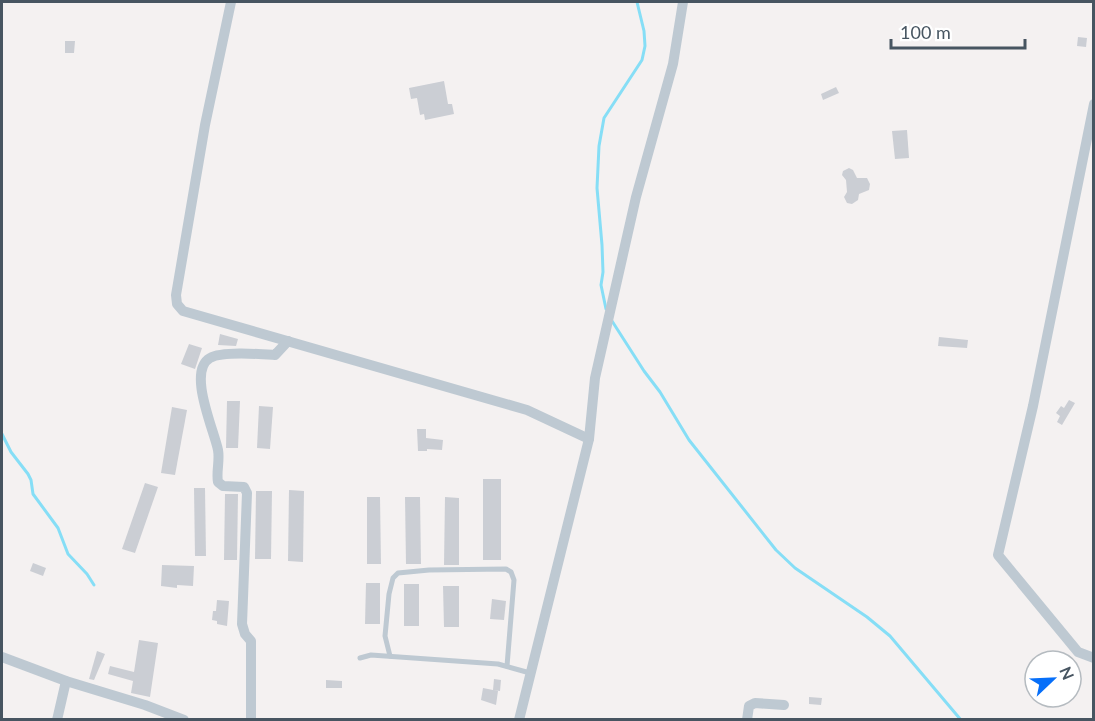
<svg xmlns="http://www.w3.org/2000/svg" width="1095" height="721" font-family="Lato,sans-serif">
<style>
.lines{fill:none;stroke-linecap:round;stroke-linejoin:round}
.stream{stroke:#86def6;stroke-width:3}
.building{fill:#cbced4}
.lane{stroke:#bec9d2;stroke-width:5}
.street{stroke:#bec9d2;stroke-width:10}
</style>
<rect width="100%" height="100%" fill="#f4f1f1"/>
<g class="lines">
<!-- stream -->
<g class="stream">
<path d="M606,309l-5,-24 2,-13 -1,-27 -5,-57 2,-42 5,-28 38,-58 3,-14 -1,-15 -7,-29"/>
<path d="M612,321l32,50 16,21 29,48 87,110 19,18 72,49 23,19 71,84"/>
<path d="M2,434l9,18 17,22 3,6 2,14 25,34 10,26 19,20 7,11"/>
</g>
</g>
<!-- building -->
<g class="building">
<path d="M1078,37l9,1 -1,9 -9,-1z"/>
<path d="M65,41h10l-1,12h-9z"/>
<path d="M444,81l4,23h4l2,10 -29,6 -1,-6 -4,1 -3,-17 -6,1 -2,-11z"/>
<path d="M836,87l3,6 -16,7 -2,-6z"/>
<path d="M907,130l2,28 -14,1 -3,-28z"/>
<path d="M849,168l4,2 4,8h10l3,6 -1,6 -10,4 -1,6 -6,4 -5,-1 -3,-6 3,-5 -1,-12 -4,-5 1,-4z"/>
<path d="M220,334l18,5 -2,7 -18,-1z"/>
<path d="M939,337l29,3 -1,8 -29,-2z"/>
<path d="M189,344l13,4 -7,21 -14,-5z"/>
<path d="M1069,400l6,3 -13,22 -5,-3 3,-6 -4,-3 5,-7 3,2z"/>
<path d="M227,401h13l-2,47h-12z"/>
<path d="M259,406l14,1 -3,42 -13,-1z"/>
<path d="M172,407l15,3 -12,65 -14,-2z"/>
<path d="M417,429h9v9l17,2 -1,10 -15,-1v2h-9z"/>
<rect x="483" y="479" width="18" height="81"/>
<path d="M145,483l13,4 -23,66 -13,-4z"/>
<path d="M194,488h11l1,68h-11z"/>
<path d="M289,490l15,1 -1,71 -15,-1z"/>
<path d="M256,491h16l-1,68h-16z"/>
<path d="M225,494h13l-1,66h-13z"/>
<path d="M367,497h13l1,67h-14z"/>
<path d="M405,497h15l1,67h-15z"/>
<path d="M445,497l14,1v67h-15z"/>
<path d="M33,563l13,5 -3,8 -13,-5z"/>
<path d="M162,565l32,1 -1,20 -16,-1v3l-16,-2z"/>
<path d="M366,583h14v41h-15z"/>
<rect x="404" y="584" width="15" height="42"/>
<path d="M443,586h16v41h-15z"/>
<path d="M492,599l14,2 -2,19 -14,-1z"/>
<path d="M217,600l12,1 -2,25 -10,-2v-3l-5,-1 1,-9h3z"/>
<path d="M139,640l19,3 -8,54 -19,-4 2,-12 -25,-7 2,-8 24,6z"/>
<path d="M97,651l8,3 -11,26 -5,-1z"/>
<path d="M494,679l7,1 -1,11 -7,-1 5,1 -2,14 -15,-5 2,-12 10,2z"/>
<path d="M326,680l16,1v7h-16z"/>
<path d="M809,697l13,1 -1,7 -12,-1z"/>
</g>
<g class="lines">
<!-- lane -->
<g class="lane">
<path d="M390,656l-5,-20 4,-42 4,-16 5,-5 31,-3 77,-1 5,3 3,8 -7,86"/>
<path d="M360,658l11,-3 127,9 32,9"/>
</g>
<!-- street -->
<g class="street">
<path d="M231,2l-26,123 -29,170 1,9 6,7 344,99 62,29"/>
<path d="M1094,104l-61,302 -35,149 80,97 16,6"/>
<path d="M2,657l64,24 79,24 39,15"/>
<path d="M57,720l9,-39"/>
<path d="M251,720v-79l-6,-7 -3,-10 5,-131 -3,-6 -21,-1 -5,-4c-2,-10 2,-21 0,-32 -4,-20 -31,-79 -8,-92 12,-7 50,-4 65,-3l13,-14"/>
<path d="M519,720l70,-281 6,-61 41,-181 37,-133 10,-62"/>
<path d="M747,720l2,-14 6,-3 29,2"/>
</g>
</g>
<!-- border -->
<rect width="1095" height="721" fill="none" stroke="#475561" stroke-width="6"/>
<!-- north arrow -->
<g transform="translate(1053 679) rotate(67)"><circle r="28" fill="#ffffff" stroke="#b5bbc0" stroke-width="1.5"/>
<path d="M0-4.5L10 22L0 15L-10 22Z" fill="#076ff9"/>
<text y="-9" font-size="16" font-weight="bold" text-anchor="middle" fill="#475561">N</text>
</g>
<!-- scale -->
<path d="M891 39v9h134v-9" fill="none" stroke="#475561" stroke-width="3"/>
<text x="900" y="39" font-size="18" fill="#475561" stroke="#ffffff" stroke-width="4.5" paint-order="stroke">100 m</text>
</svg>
